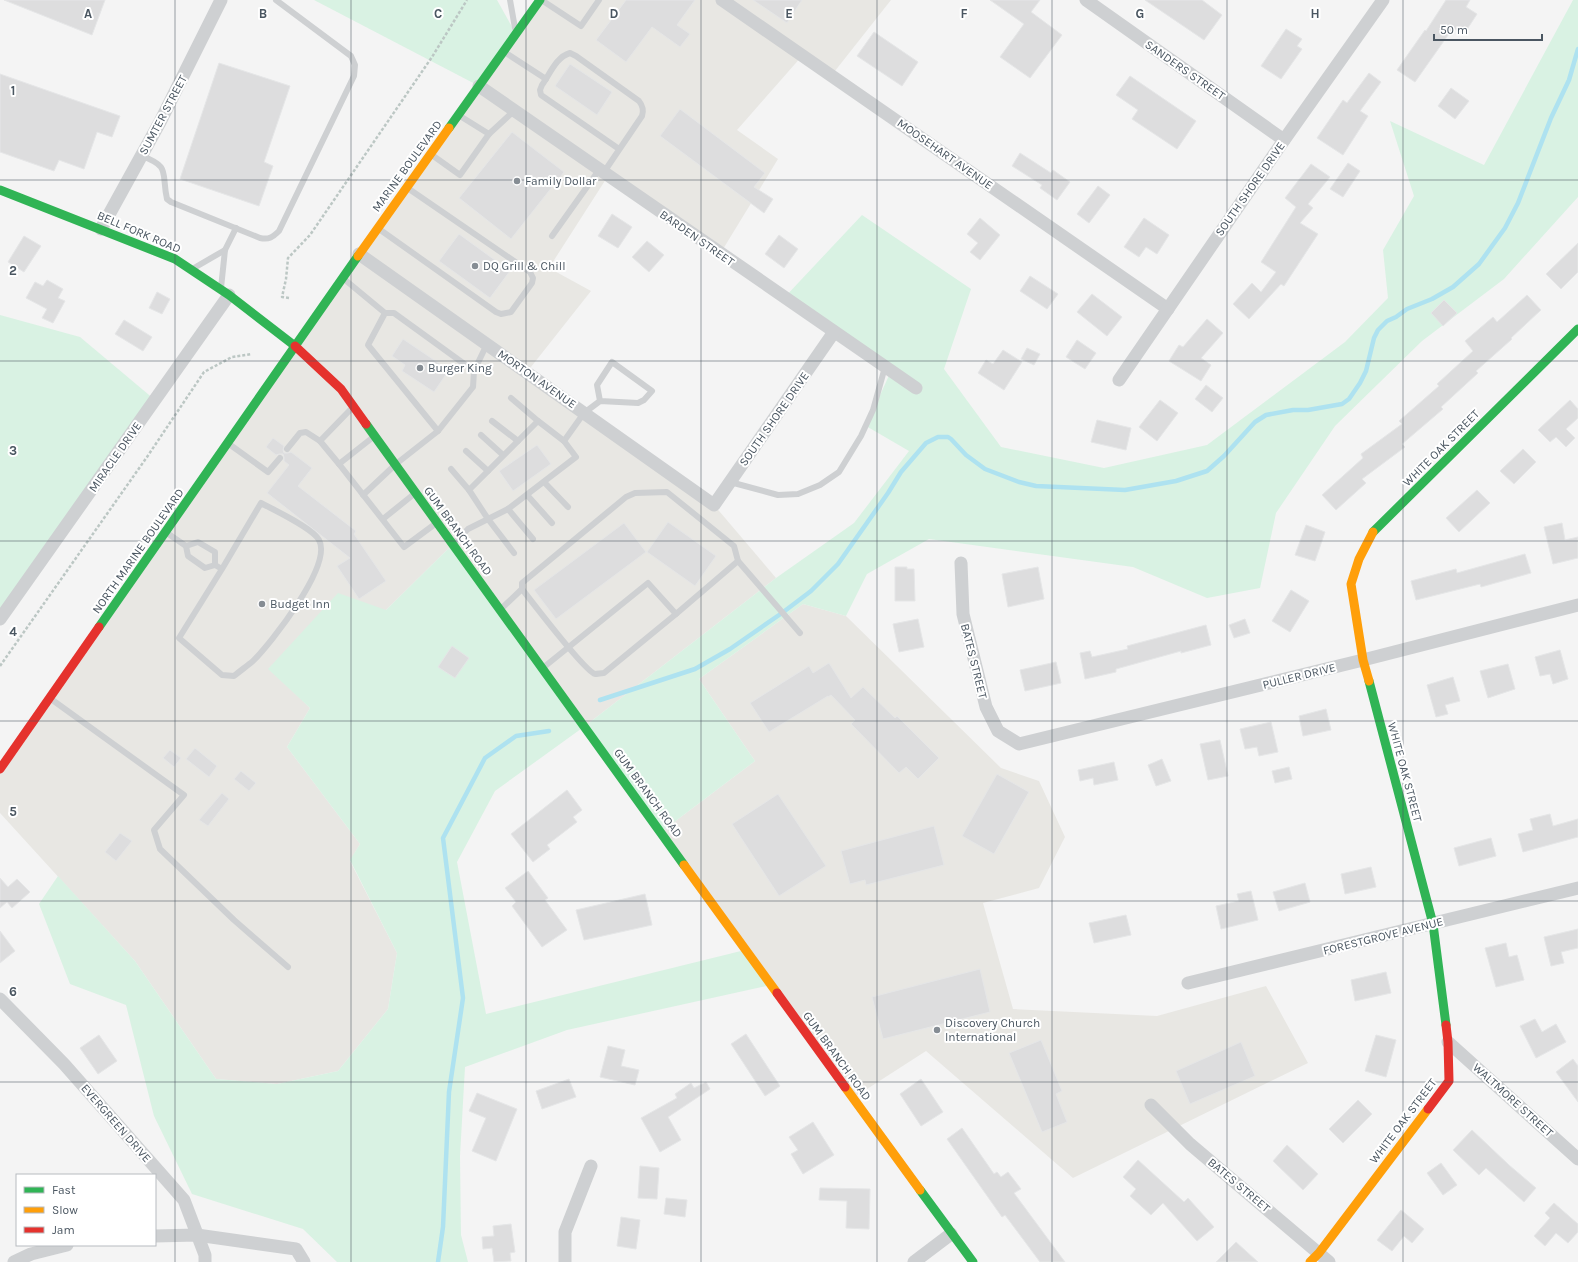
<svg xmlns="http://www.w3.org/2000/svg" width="1578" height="1262" font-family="Karla,sans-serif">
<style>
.commercial{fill:#e8e7e3}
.green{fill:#d9f2e3}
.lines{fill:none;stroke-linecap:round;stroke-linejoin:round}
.stream{stroke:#aee2f0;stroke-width:4.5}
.building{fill:#ddddde;stroke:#e5e6e7}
.path{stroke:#bcc7c4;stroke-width:2.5;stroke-dasharray:3 2;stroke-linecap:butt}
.lane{stroke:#ced0d2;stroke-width:6}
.street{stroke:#ced0d2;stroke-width:13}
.fast{stroke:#30b455;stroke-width:9}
.slow{stroke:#ff9f0a;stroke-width:9}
.jam{stroke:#e5322d;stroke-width:9}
.grid{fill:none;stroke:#4a5661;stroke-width:1;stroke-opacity:0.55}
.poi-dot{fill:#868d94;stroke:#fff;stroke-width:1.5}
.labels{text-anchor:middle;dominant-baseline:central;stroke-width:4;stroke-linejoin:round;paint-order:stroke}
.street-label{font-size:12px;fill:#4a5661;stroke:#fff}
.poi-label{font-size:12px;fill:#4a5661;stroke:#fff;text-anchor:start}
.grid-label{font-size:13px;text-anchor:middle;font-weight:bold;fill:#4a5661;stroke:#fff;stroke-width:4;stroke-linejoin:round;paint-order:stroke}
</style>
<rect width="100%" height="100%" fill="#f4f4f4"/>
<!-- commercial -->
<g class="commercial">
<path d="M540,0h351l-60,76 -29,-20 -65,74 41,29 -58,95 -112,-78 -59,92 42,23 -64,81 187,133 62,73 -191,148 -132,-182 -67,66 -117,58 41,40 -23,39 73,97 -10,17 47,92 -9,56 -50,62 -61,13 -61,-5 -81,-118 -135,-148v-44z"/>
<path d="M803,604l43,12 155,152 38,13 26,56 -26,51 -56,15 30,106 144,7 109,-30 42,77 -235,115 -147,-127 -73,47 -192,-266 94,-71 -56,-82z"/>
</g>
<!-- green -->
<g class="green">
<path d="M314,0h183l19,34 -37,52z"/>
<path d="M1573,0h5v197l-74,82 -82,62 -87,85 -59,87 -16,75 -53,10 -74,-31 -204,-28 -62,35 -21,42 -43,-12 -104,75 56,82 -94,71 -76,-106 -90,65 -38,71 29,152 259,-64 26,35 -204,45 -102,37 -5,89 1,79 7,27h-131l-34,-33 -111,-35 -38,-78 -28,-111 -56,-21 -31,-80 19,-28 77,85 81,118 61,5 61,-13 50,-62 9,-56 -47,-93 10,-16 -73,-97 23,-39 -42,-39 70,-76 48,17 67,-66 132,182 191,-148 78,-55 55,-72 -43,-25 25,-55 -107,-73 78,-83 109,74 -27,80 57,78 103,21 103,-23 138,-103 43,-44 -5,-48 31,-54 -24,-75 94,44z"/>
<path d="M0,315l80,22 75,63 -155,219z"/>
</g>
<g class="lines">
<!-- stream -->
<g class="stream">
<path d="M600,700l95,-31 35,-20 52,-36 29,-22 27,-27 50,-71 13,-21 25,-29 12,-6h10l3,2 15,16 19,14 34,13 17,4 89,4 51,-9 31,-10 17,-15 31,-34 11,-7 27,-5h15l34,-6 7,-5 11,-16 6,-12 8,-33 4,-8 9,-9 9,-4 11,-8 25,-10 21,-12 26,-23 26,-36 13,-25 33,-85 18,-38 9,-31"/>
<path d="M438,1262l5,-35 6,-135 14,-94 -20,-160 42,-80 31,-22 33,-5"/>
</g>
</g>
<!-- building -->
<g class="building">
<path d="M4,0h101l-13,35z"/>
<path d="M626,0h69l-18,25 13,9 -10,13 -28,-20 -26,35 -30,-22z"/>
<path d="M753,0h49l-15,23z"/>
<path d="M990,0h50l-9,12 31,23 -32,43 -30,-21 24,-33z"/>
<path d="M1145,0h57l20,15 -18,25z"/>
<path d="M1446,0h24l-4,7 11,7 -13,20 -11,-6 -38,54 -18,-12 28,-40 1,1z"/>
<path d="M1286,29l16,10 -5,7 5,3 -21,30 -20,-13z"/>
<path d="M874,32l44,30 -16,24 -45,-30z"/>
<path d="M219,63l71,23 -26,76 9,4 -14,40 -79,-27z"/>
<path d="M570,64l42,28 -15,23 -42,-29z"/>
<path d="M1369,73l12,9 -21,29 8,5 -25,39 -26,-17 26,-38 4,3z"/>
<path d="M0,74l120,42 -8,21 -15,-5 -13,37 -25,-9 -5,11 -54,-19z"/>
<path d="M1130,76l66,45 -19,28 -45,-30 6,-9 -22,-15z"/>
<path d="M1451,88l18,13 -14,18 -17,-13z"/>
<path d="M680,109l85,64 -11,14 19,12 -9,14 -104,-77z"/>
<path d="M512,132l52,40 -53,67 -52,-41z"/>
<path d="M1020,153l31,20 2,-3 17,12 -13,18 -17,-12 2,-3 -30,-19z"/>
<path d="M1348,163l12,8 -17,26 -13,-8z"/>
<path d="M1311,164l19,13 -22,27 5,4 -13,15 18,11 -34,52 -3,-2 -32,35 -16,-15 19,-21 9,9 15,-20 -15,-10 35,-55 -11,-9z"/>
<path d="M1098,186l12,9 -21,28 -12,-9z"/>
<path d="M612,214l20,13 -14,21 -20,-12z"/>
<path d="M980,218l20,17 -20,25 -10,-8 8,-9 -11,-9z"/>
<path d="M1144,218l25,17 -12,19 -11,-7 -7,10 -15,-10z"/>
<path d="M459,234l51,37 -20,27 -51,-37z"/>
<path d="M779,235l19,14 -14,19 -19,-14z"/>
<path d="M24,236l17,10 -17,26 -16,-10z"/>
<path d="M647,241l17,14 -15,17 -17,-15z"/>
<path d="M1578,243v29l-17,17 -15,-15z"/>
<path d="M1030,276l28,18 -11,15 -27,-18z"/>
<path d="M47,280l16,9 -5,9 7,3 -12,22 -11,-5 5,-9 -21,-11 9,-16 8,4z"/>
<path d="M157,292l13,7 -8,15 -13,-6z"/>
<path d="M1092,294l30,23 -15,19 -30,-24z"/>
<path d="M1527,295l14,15 -30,28 1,1 -36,32 2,2 -37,34 2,2 -41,35 3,3 -43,32 4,4 -30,27 -14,-15 41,-37 -2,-4 41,-30 -3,-3 40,-35 -2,-2 36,-33 -8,-10 28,-24 4,5z"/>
<path d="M1444,300l13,13 -14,13 -12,-13z"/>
<path d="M1207,319l16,14 -22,25 10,7 -10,16 -32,-20 10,-16 4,2z"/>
<path d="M124,320l28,17 -9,14 -28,-17z"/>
<path d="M403,339l46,31 -15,22 -32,-21 3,-6 -13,-9z"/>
<path d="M1077,340l19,13 -11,16 -19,-12z"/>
<path d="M1027,348l13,6 -6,11 -13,-6z"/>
<path d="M1003,350l19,12 -18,28 -26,-17 8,-13 7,4z"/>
<path d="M1206,385l17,13 -11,14 -17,-13z"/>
<path d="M1160,400l18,13 -21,28 -18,-14z"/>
<path d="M1570,400l8,9v9l-12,11 9,9 -9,9 -10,-10 -6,5 -12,-12z"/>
<path d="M1097,420l34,8 -5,22 -35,-8z"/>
<path d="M273,438l11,8 -1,4 1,3h4l3,-1 21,16 -14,18 58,45 -2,3 32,47 -27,18 -22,-33 13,-8 -83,-65 22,-28 -5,-4v-4l-1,-3h-4l-3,1 -10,-8z"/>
<path d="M537,445l14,19 -38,27 -14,-20z"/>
<path d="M1523,449l13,13 -22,22 -14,-13z"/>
<path d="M1477,490l13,13 -31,29 -13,-14z"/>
<path d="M668,522l48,34 -21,30 -48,-34z"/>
<path d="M624,523l22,29 -90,67 -22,-29z"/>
<path d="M1562,523l3,17 13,-3v21l-25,6 -9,-37z"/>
<path d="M1306,525l19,7 -10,29 -20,-6z"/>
<path d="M1525,554l6,19 -50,14 -1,-3 -64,16 -5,-19 45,-12 1,4z"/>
<path d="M895,567h12v2h7l1,32h-20z"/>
<path d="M1038,567l6,32 -36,8 -6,-33z"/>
<path d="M1291,590l18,11 -19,31 -18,-11z"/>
<path d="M918,619l6,28 -25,5 -6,-28z"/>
<path d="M1245,619l5,14 -16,5 -5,-13z"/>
<path d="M1206,625l5,20 -30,8v-2l-65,18v3l-31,7 -5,-26 10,-2 2,6 36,-8 -1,-3z"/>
<path d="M452,646l17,12 -14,20 -17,-11z"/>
<path d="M1560,650l8,29 -15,5 -3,-10 -10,2 -5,-19z"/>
<path d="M1056,662l5,21 -36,8 -5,-21z"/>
<path d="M829,663l22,35 12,-11 32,31 2,-2 42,42 -21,21 -12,-12 -7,6 -48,-49 4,-4 -24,-25 -3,2v-1l-59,36 -19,-29 59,-37 4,7z"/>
<path d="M1508,664l7,25 -27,9 -8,-27z"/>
<path d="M1453,677l7,24 -15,4 3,9 -12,3 -9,-32z"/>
<path d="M1326,709l5,21 -28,6 -4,-20z"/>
<path d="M1271,722l7,30 -19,4 -2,-9 -12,2 -5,-20z"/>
<path d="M1220,740l8,36 -20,4 -8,-36z"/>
<path d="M195,748l22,18 -8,11 -23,-18z"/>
<path d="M170,750l11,8 -7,9 -11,-9z"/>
<path d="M1162,759l9,22 -15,5 -8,-21z"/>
<path d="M1114,762l4,18 -24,5 -1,-7 -13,3 -2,-11z"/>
<path d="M1289,767l3,12 -17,4 -3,-12z"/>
<path d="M241,771l15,12 -7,8 -15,-12z"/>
<path d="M997,774l32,18 -35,62 -32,-18z"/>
<path d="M567,790l15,20 -9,7 4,5 -30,23 3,4 -17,13 -22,-28z"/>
<path d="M222,793l7,6 -21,27 -9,-6z"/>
<path d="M778,794l48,72 -47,30 -47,-72z"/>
<path d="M1550,814l3,12 25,-7v18l-55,15 -5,-18 15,-4 -3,-11z"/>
<path d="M934,826l10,39 -78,20 -1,-5 -15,4 -9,-33z"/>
<path d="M120,833l12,8 -16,20 -11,-9z"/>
<path d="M1491,838l5,18 -37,10 -5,-18z"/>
<path d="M1371,867l5,20 -31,7 -4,-20z"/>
<path d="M528,871l20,27 -3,2 22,30 -25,17 -30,-41 4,-4 -11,-14z"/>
<path d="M0,878l8,9 9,-8 13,13 -18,16 -5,-6 -7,6z"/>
<path d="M1305,883l5,19 -31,9 -6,-19z"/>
<path d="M1251,891l7,29 -37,9 -5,-23 23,-5 -2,-7z"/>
<path d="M645,894l7,31 -68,15 -8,-30z"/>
<path d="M1126,915l5,20 -37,8 -5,-20z"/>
<path d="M1578,929v19l-17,4 3,11 -13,3 -7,-29z"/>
<path d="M0,931l15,20 -15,12z"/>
<path d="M1506,943l3,14 8,-2 7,25 -28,7 -11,-39z"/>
<path d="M980,969l10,43 -107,27 -11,-42z"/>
<path d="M1386,972l5,21 -36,8 -4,-21z"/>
<path d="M1535,1019l7,13 14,-8 10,18 -30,16 -16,-32z"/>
<path d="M746,1034l34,52 -15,10 -34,-52z"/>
<path d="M99,1035l18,26 -19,13 -18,-26z"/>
<path d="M1376,1035l20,5 -10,37 -21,-6z"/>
<path d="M1041,1040l21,51 -6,3 11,28 -25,10 -33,-79z"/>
<path d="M1241,1042l14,34 -65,28 -14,-33z"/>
<path d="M608,1046l17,4 -4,16 18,4 -4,15 -35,-8z"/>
<path d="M1573,1059l5,7v36l-22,-30z"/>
<path d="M569,1079l7,18 -34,12 -6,-18z"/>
<path d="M921,1079l22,33 -22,14 -21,-32z"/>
<path d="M706,1082l4,7 -42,28 13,23 -21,12 -19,-34 36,-20 -2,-4 16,-11 3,5z"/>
<path d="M477,1093l40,16 -21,52 -24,-10 14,-33 -17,-7z"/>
<path d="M1358,1100l14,14 -29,29 -14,-14z"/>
<path d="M813,1122l21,33 -31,19 -12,-20 7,-4 -9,-13z"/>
<path d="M962,1128l32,46 3,-2 4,5 7,-5 13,17 -7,4 51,69h-25l-35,-47 -3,2 -55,-78z"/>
<path d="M1472,1130l37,35 27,23 -12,14 -38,-34 -7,7 -26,-25z"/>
<path d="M1287,1145l31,29 -15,16 -30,-29z"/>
<path d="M1138,1160l46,42 4,-4 26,29 -17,14 -34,-38 -12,12 -21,-19 6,-7 -13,-12z"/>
<path d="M1441,1163l16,22 -14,10 -16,-22z"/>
<path d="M640,1166l19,2 -2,31 -19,-1z"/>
<path d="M820,1188l50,1 -1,40 -23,-1 1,-27 -28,-1z"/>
<path d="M666,1198l21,2 -2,17 -21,-3z"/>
<path d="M1554,1203l24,21v8l-10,11 -12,-10 -11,13 -11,-10 16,-18 -5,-5z"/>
<path d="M1401,1210l23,19 -12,14 -8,-7 -12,15 -15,-11z"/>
<path d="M621,1217l19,3 -4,29 -19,-3z"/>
<path d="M511,1224l4,28 -5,1 1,8 -17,1 -2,-14 -9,1 -1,-12 12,-1 -1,-10z"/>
<path d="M1236,1242l22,20h-42z"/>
</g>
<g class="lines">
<!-- path -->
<g class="path">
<path d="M289,298l-7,-1 4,-18 2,-21 22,-23 122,-178 35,-57"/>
<path d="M0,666l147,-209 57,-85 28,-15 20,-3"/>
</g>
<!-- lane -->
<g class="lane">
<path d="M510,0l5,28"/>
<path d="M543,1l38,25 18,-26"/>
<path d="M506,53l40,26"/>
<path d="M489,134l26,-24"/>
<path d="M432,155l28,20 29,-41 -29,-18"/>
<path d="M142,156c29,11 19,16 25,43l4,3 89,36c9,2 13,-1 19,-7l75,-155 1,-11 -4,-9 -75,-56"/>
<path d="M604,172l38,-56c2,-6 1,-10 -3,-15l-63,-45 -6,-3c-14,4 -20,21 -28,32l-2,5 1,5 78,54"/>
<path d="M379,229l117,83 5,2 10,-2 21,-29 1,-5 -3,-6 -121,-83"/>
<path d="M552,236l47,-66"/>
<path d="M194,268l31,-18"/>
<path d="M344,279l41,34h9l80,58 -1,16 -35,44 -70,-86 17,-32"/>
<path d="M221,288l4,-38 11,-22"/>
<path d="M474,371l13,-27"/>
<path d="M511,398l27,23"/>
<path d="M492,421l26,20"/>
<path d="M481,435l22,20"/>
<path d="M372,438l-33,26 65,83 31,-23"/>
<path d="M320,441l19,23"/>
<path d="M564,441l20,-28 16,-12 38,2 6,-3 8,-9 -40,-29 -15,23 3,16"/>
<path d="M229,444l39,28 12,-14"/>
<path d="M287,449l13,-16 6,-1 14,9 31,-32"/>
<path d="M466,451l22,20"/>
<path d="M451,469l18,21"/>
<path d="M544,482l24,25"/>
<path d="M730,482l48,13 20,-1 22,-9 19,-13 22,-36 12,-26 12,-43"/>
<path d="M363,495l33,-31 42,-33"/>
<path d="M527,495l25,28"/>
<path d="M508,509l25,30"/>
<path d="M383,519l31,-25"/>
<path d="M167,533l19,13 2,10 17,12 10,-3"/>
<path d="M454,543l14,-14 40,-20 68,-52 -12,-16 -26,-20 -69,69 19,29 26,34"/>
<path d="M186,546l12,-4 17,10v13"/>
<path d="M738,561l62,72"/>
<path d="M215,565l7,4 -43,69 43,37 12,1c6,-5 13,-10 19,-15 18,-18 80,-96 66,-121 -6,-12 -45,-30 -58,-37l-39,66"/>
<path d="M522,589c10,13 63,82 73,85 2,0 7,-1 9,-1l72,-59"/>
<path d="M503,607l19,-18v-6l104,-86 9,-4 32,-1 67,54 4,15 -62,53 -28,-31 -104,84"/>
<path d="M51,699l133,96 -30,35 6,19 74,71 54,47"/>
</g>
<!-- street -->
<g class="street">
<path d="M722,0l446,309"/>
<path d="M1086,0l198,140"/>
<path d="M479,86l437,302"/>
<path d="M101,229l59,-107 61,-122"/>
<path d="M359,254l355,251 120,-173"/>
<path d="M1119,380l165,-240 99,-140"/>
<path d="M961,563l2,51 23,93 12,24 21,13 344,-84 215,-55"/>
<path d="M0,619l229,-324"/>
<path d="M1188,983l390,-95"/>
<path d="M0,999l64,65 120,136 21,55v7"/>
<path d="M1448,1042l130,117"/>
<path d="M1151,1105l39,39 139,118"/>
<path d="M155,1236l42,-1 99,14 8,13"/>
<path d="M14,1262l17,-8 36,-9"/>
<path d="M565,1262v-30l26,-66"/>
<path d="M914,1262l37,-28"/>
</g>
<!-- fast -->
<g class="fast">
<path d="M449,128l91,-128"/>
<path d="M0,190l175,69 54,36 66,51"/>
<path d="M366,424l318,441"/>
<path d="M1373,532l205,-203"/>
<path d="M99,627l259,-371"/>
<path d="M1369,681l64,243 13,101"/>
<path d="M920,1190l53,72"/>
</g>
<!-- slow -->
<g class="slow">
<path d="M358,256l91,-128"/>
<path d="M1369,681l-6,-21 -12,-76 8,-25 14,-27"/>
<path d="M684,865l93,128"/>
<path d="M845,1087l75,103"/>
<path d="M1310,1262l9,-9 109,-144"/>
</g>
<!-- jam -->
<g class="jam">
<path d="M295,346l46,43 25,35"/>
<path d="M0,769l99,-142"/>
<path d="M777,993l68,94"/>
<path d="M1428,1109l21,-28 -1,-39 -2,-17"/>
</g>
</g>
<!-- grid -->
<path class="grid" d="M175,0v1262M351,0v1262M526,0v1262M701,0v1262M877,0v1262M1052,0v1262M1227,0v1262M1403,0v1262M0,180h1578M0,361h1578M0,541h1578M0,721h1578M0,901h1578M0,1082h1578"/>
<!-- markers -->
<g class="poi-dot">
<circle cx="517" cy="181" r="4"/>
<circle cx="475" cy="266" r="4"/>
<circle cx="420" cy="368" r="4"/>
<circle cx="262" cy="604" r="4"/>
<circle cx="937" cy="1030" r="4"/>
</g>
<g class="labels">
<!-- street labels -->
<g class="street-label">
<text transform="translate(1185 70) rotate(35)">SANDERS STREET</text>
<text transform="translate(163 115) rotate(-62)">SUMTER STREET</text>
<text transform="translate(945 154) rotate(35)">MOOSEHART AVENUE</text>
<text transform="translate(407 166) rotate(-54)">MARINE BOULEVARD</text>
<text transform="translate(1250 189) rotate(-55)">SOUTH SHORE DRIVE</text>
<text transform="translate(139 232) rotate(23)">BELL FORK ROAD</text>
<text transform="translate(697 238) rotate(35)">BARDEN STREET</text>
<text transform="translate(537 379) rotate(35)">MORTON AVENUE</text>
<text transform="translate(774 419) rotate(-55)">SOUTH SHORE DRIVE</text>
<text transform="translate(1441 448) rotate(-45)">WHITE OAK STREET</text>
<text transform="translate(115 457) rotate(-55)">MIRACLE DRIVE</text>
<text transform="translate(458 531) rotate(54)">GUM BRANCH ROAD</text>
<text transform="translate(138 551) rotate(-55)">NORTH MARINE BOULEVARD</text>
<text transform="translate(974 661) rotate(76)">BATES STREET</text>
<text transform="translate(1299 676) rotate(-14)">PULLER DRIVE</text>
<text transform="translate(1405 772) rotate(75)">WHITE OAK STREET</text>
<text transform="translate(648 793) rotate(54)">GUM BRANCH ROAD</text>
<text transform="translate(1383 936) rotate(-14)">FORESTGROVE AVENUE</text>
<text transform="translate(837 1056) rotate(54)">GUM BRANCH ROAD</text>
<text transform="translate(1513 1100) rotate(42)">WALTMORE STREET</text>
<text transform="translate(1403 1121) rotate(-53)">WHITE OAK STREET</text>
<text transform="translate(116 1123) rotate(49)">EVERGREEN DRIVE</text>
<text transform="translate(1239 1185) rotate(40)">BATES STREET</text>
</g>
<!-- poi labels -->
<g class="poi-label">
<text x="525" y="181">Family Dollar</text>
<text x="483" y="266">DQ Grill &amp; Chill</text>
<text x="428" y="368">Burger King</text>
<text x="270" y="604">Budget Inn</text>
<text x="945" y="1023">Discovery Church<tspan x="945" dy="14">International</tspan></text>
</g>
</g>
<g class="grid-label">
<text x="88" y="18">A</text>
<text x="263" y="18">B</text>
<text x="438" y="18">C</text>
<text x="614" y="18">D</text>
<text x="789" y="18">E</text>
<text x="964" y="18">F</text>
<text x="1140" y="18">G</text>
<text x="1315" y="18">H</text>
<text x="13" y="95">1</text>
<text x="13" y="275">2</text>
<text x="13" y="455">3</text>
<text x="13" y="636">4</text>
<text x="13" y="816">5</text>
<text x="13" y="996">6</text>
</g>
<!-- legend -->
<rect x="16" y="1174" width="140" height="72" fill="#ffffff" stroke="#b7bbc0"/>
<rect x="24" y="1187" width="20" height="6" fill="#30b455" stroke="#b7bbc0"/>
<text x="52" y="1194" font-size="12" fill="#4a5661">Fast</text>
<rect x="24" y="1207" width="20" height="6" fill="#ff9f0a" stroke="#b7bbc0"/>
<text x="52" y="1214" font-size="12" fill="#4a5661">Slow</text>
<rect x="24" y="1227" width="20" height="6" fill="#e5322d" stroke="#b7bbc0"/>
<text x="52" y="1234" font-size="12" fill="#4a5661">Jam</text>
<!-- scale -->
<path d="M1434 34v6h108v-6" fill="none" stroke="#4a5661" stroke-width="2"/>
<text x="1440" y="34" font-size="12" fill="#4a5661" stroke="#ffffff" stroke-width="3" paint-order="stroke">50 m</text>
</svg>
